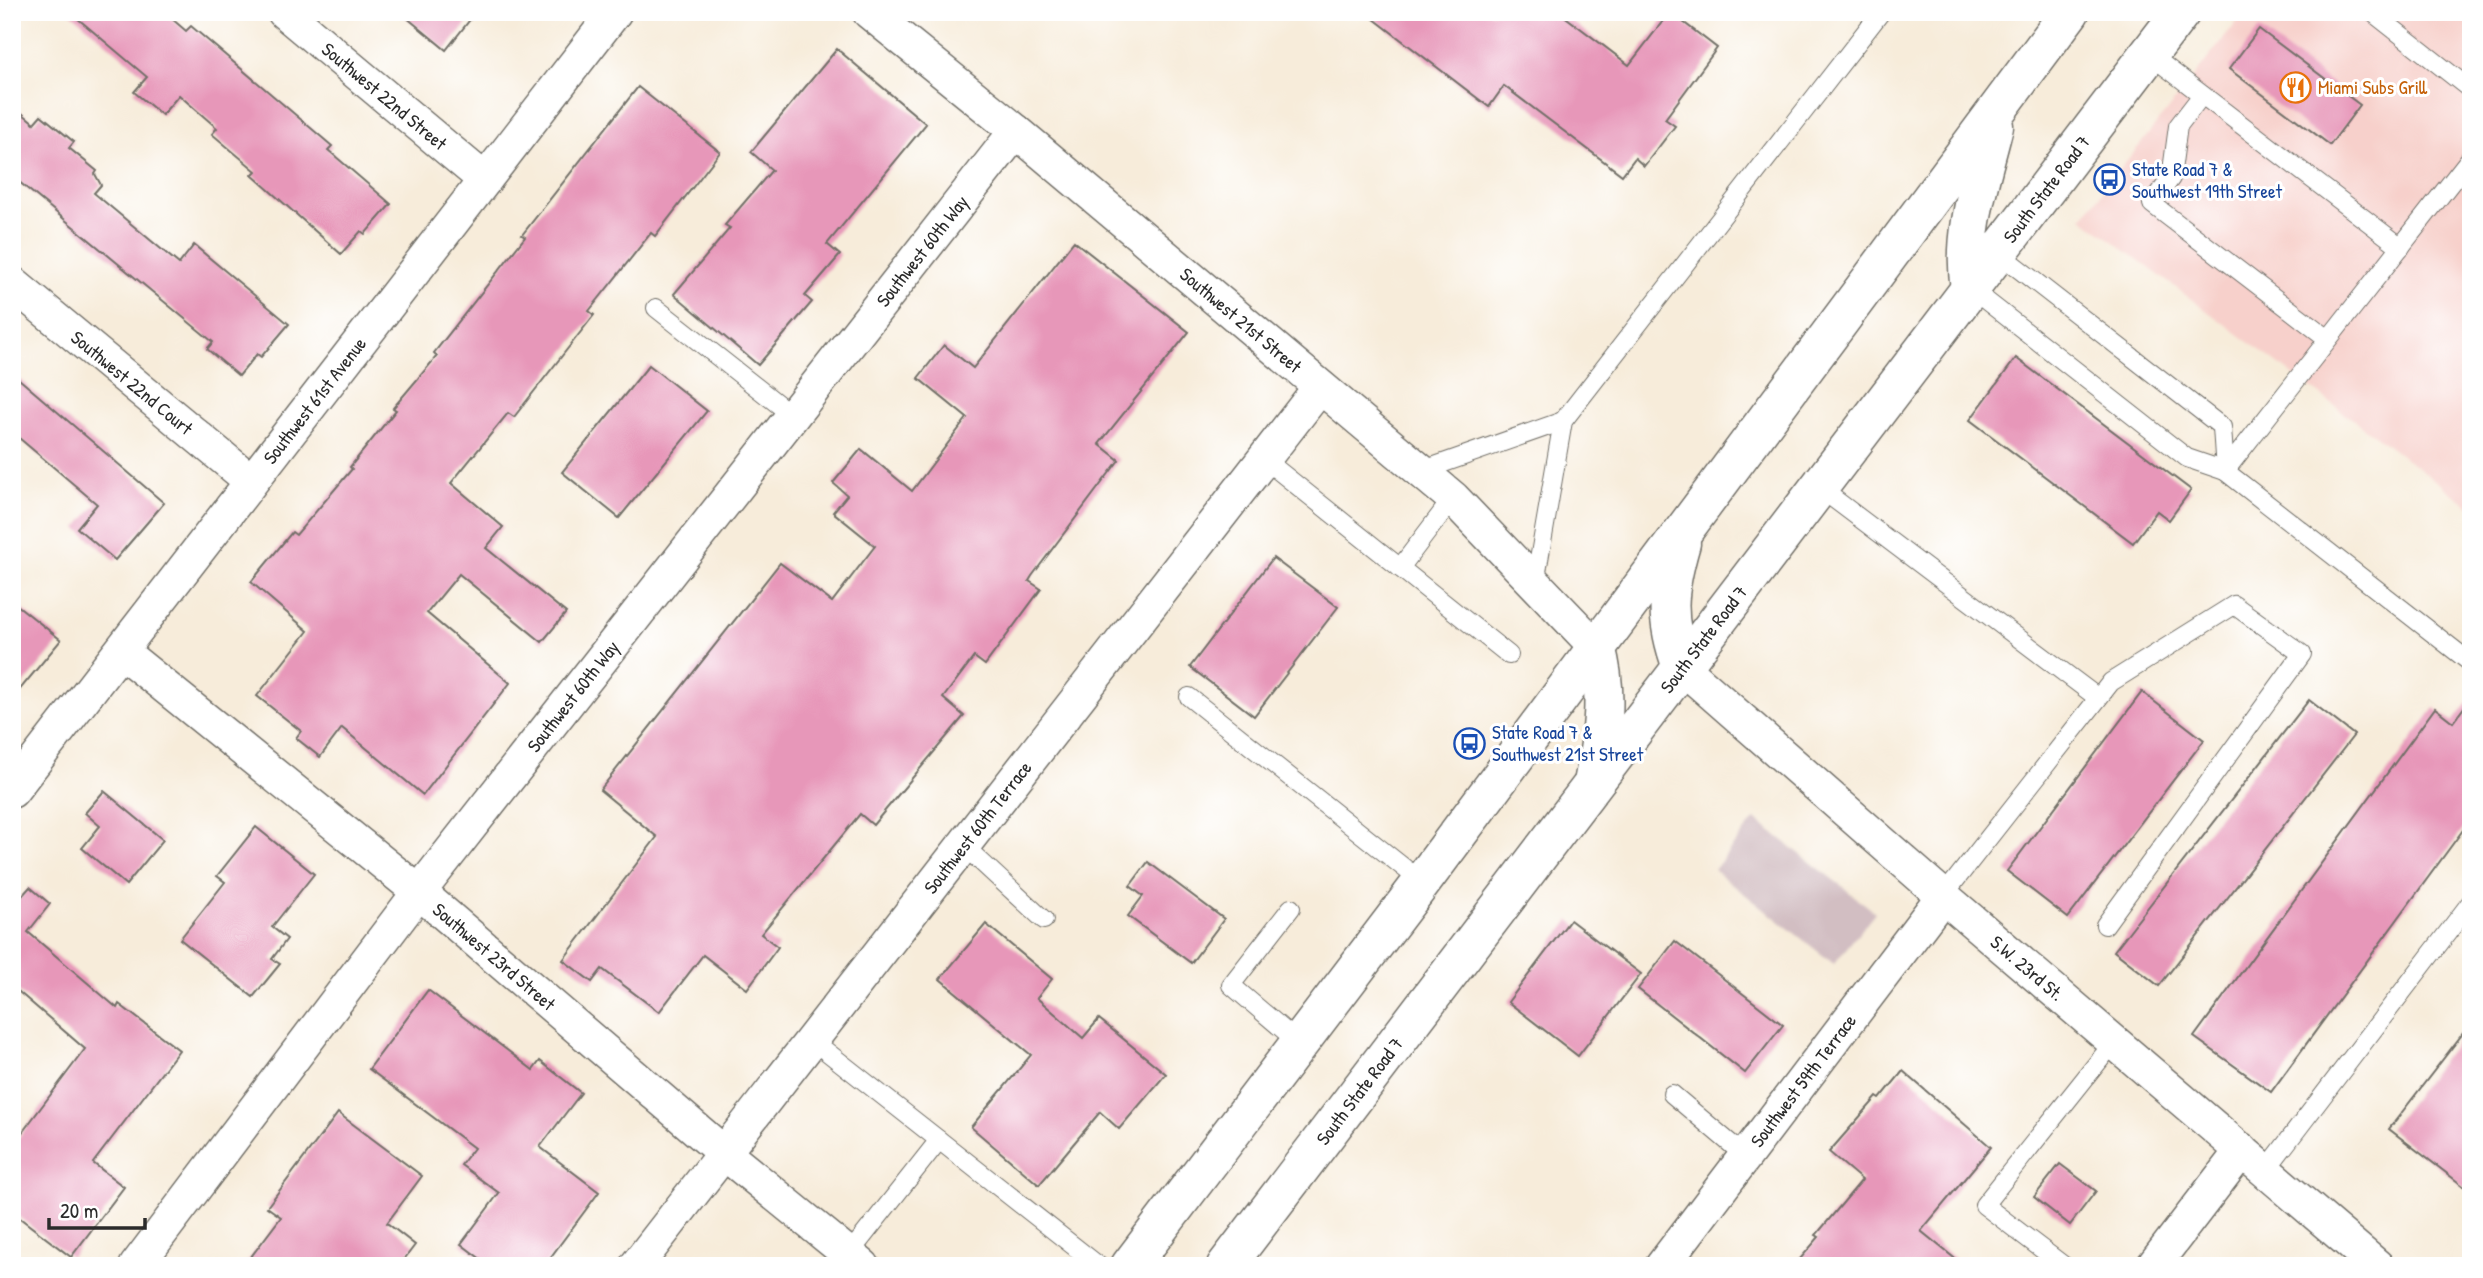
<svg xmlns="http://www.w3.org/2000/svg" width="2483" height="1278" font-family="'Patrick Hand',sans-serif">
<style>
.built{fill:#f7d0cb}
.industrial{fill:#d2bec2}
.building{fill:#e797b9}
.lines{fill:none;stroke-linecap:round;stroke-linejoin:round}
.lane-casing{stroke:#726f68;stroke-width:20}
.street-casing{stroke:#726f68;stroke-width:36}
.primary-casing{stroke:#726f68;stroke-width:41}
.lane{stroke:#fff;stroke-width:18}
.street{stroke:#fff;stroke-width:33}
.primary{stroke:#fff;stroke-width:38}
.labels{text-anchor:middle;dominant-baseline:central;stroke-width:6;stroke-linejoin:round;paint-order:stroke}
.food-label{font-size:19px;fill:#c56008;stroke:#fff;text-anchor:start}
.street-label{font-size:19px;fill:#2b2b2b;stroke:#fff}
.transit-label{font-size:19px;fill:#164399;stroke:#fff;text-anchor:start}
</style>
<rect width="100%" height="100%" fill="#fff"/>
<filter id="ink" filterUnits="userSpaceOnUse"><feTurbulence type="fractalNoise" baseFrequency=".0143" numOctaves="2"/><feDisplacementMap in="SourceGraphic" scale="14" xChannelSelector="R" yChannelSelector="G"/><feConvolveMatrix kernelMatrix="1 2 1 2 8 2 1 2 1" color-interpolation-filters="sRGB"/></filter>
<filter id="wash" filterUnits="userSpaceOnUse"><feTurbulence type="fractalNoise" baseFrequency=".00686" numOctaves="4" result="noise"/><feDisplacementMap in="SourceGraphic" scale="28" xChannelSelector="R" yChannelSelector="G"/><feGaussianBlur stdDeviation="1.57" result="paint"/><feColorMatrix in="noise" values="0 0 0 0 0 0 0 0 0 0 0 0 0 0 0 0 0 1.4 0 .05"/><feComposite in="paint" operator="in"/></filter>
<g filter="url(#wash)">
<rect width="100%" height="100%" fill="#f7ecda"/>
<!-- built -->
<path class="built" d="M2245,12h226v495l-389,-289z"/>
<!-- industrial -->
<path class="industrial" d="M1755,819l120,93 -41,52 -120,-94z"/>
<g id="blocks">
<!-- building -->
<g class="building">
<path d="M70,12h94l22,19 5,-5 141,120 -4,4 63,54 -26,30 -4,-3 -20,23 -89,-79 4,-4 -44,-37 5,-6 -38,-33 -17,20 -28,-23 13,-15z"/>
<path d="M400,12h76l-30,38z"/>
<path d="M1365,12h194l70,53 41,-53 47,36 -52,71 10,7 -31,40 -9,-8 -13,17 -118,-89 -15,21z"/>
<path d="M2259,29l101,76 -30,40 -101,-76z"/>
<path d="M837,49l89,75 -99,120 13,11 -35,41 7,6 -54,63 -84,-71 56,-66 -5,-3 47,-55 -21,-18z"/>
<path d="M638,87l82,65 -65,84 -4,-3 -62,78 5,4 -80,102 -6,-4 -57,70 52,44 -17,21 80,65 -24,29 -83,-68 -32,39 83,70 -87,112 -81,-67 -22,29 -24,-19 5,-7 -44,-35 51,-65 -57,-49 41,-50 4,3 56,-66 -2,-2 46,-57 -3,-2 44,-52 -3,-3 91,-116 -3,-2z"/>
<path d="M12,105l22,18 7,-8 33,27 -5,6 28,23 -2,3 6,11 -7,8 85,71 15,-19 95,79 -28,33 -4,-3 -18,22 -32,-27 6,-7 -201,-166z"/>
<path d="M1074,241l115,91 -90,112 20,16 -87,116 -3,5 12,8 -56,76 -11,-8 -31,41 21,18 -91,109 -13,-11 -99,120 17,13 -31,42 -44,-34 -44,57 -57,-43 -10,13 -29,-22 94,-123 -57,-47 180,-227 52,39 43,-56 -42,-34 14,-17 -14,-12 28,-34 51,42 55,-73 -49,-40 26,-33 29,23z"/>
<path d="M2016,358l175,132 -22,30 -12,-9 -24,32 -163,-123z"/>
<path d="M649,365l58,46 -88,107 -57,-46z"/>
<path d="M12,373l152,130 -49,57 -38,-32 20,-24 -85,-72z"/>
<path d="M1273,558l65,49 -84,109 -64,-49z"/>
<path d="M12,601l49,39 -49,59z"/>
<path d="M2142,692l62,48 -136,178 -61,-47z"/>
<path d="M2471,698v121l-200,273 -77,-55 241,-329 18,14z"/>
<path d="M2309,700l45,35 -195,251 -45,-35z"/>
<path d="M104,791l59,49 -37,45 -44,-37 18,-22 -15,-13z"/>
<path d="M256,827l58,47 -42,53 15,12 -15,20 8,5 -27,33 -73,-58 45,-57 -8,-6z"/>
<path d="M1148,862l76,57 -33,44 -63,-47 15,-20 -13,-10z"/>
<path d="M30,887l20,17 -22,28 89,76 2,-4 60,46 -86,113 31,24 -53,70 -59,-45v-66l73,-97 -73,-63v-79z"/>
<path d="M1570,920l71,54 -63,82 -70,-54z"/>
<path d="M986,924l66,55 -15,19 46,40 16,-19 67,55 -47,55 -19,-17 -61,73 -68,-58 60,-72 -91,-76z"/>
<path d="M1675,941l108,84 -38,48 -107,-84z"/>
<path d="M428,990l105,80 7,-9 41,32 -41,54 59,45 -55,74h-54l-29,-22 38,-51 -38,-28 13,-17 -105,-79z"/>
<path d="M2471,1023v169l-82,-63z"/>
<path d="M1903,1071l88,76 -70,84 43,35h-170l25,-29 -3,-2 46,-55 -33,-28 48,-55 3,2z"/>
<path d="M338,1113l84,63 -35,47 28,22 -16,21h-155l37,-49 -14,-10z"/>
<path d="M2060,1164l36,27 -26,34 -36,-28z"/>
</g>
</g>
</g>
<g filter="url(#ink)">
<use href="#blocks" fill-opacity="0" stroke="#726f68" stroke-width="2"/>
<g class="lines">
<defs>
<g id="lane">
<path d="M2372,12l99,78"/>
<path d="M2149,54l252,193"/>
<path d="M2202,95l-24,31 -7,52 -19,26 175,134"/>
<path d="M1997,252l225,175 3,44"/>
<path d="M1970,288l217,170 38,13 246,192"/>
<path d="M656,308l137,108"/>
<path d="M1264,459l245,196"/>
<path d="M1421,471l142,-50"/>
<path d="M2225,471l246,-314"/>
<path d="M1821,489l277,209"/>
<path d="M1400,568l53,-70"/>
<path d="M1535,583l28,-162 318,-409"/>
<path d="M1189,697l233,185"/>
<path d="M963,845l81,75"/>
<path d="M1943,896l168,-214 123,-77 68,49 -197,271"/>
<path d="M1291,908l-60,77 68,58"/>
<path d="M812,1040l287,226"/>
<path d="M1672,1094l72,61"/>
<path d="M2266,1170l205,-268"/>
<path d="M849,1254l90,-114"/>
<path d="M2064,1266l-80,-61 130,-163"/>
</g>
<g id="street">
<path id="s1" d="M284,12l201,168"/>
<path id="s2" d="M869,12l147,119 437,367 143,149"/>
<path id="s3" d="M12,283l239,198"/>
<path id="s4" d="M122,652l297,240 305,261 139,113"/>
<path id="s5" d="M1682,667l261,229 434,370"/>
<path id="s6" d="M12,791l603,-779"/>
<path id="s7" d="M136,1266l283,-374 597,-761"/>
<path id="s8" d="M636,1266l684,-879"/>
<path id="s9" d="M1662,1266l281,-370"/>
<path d="M2153,1266l89,-116"/>
</g>
<g id="primary">
<path d="M1970,288c-9,-55 11,-109 24,-162"/>
<path d="M1681,543c-14,48 -17,76 1,124"/>
<path d="M1594,778c9,-45 15,-86 2,-131"/>
<path d="M1130,1266l292,-384 648,-870"/>
<path id="s10" d="M1226,1266l955,-1254"/>
</g>
</defs>
<!-- lane casing -->
<use href="#lane" class="lane-casing"/>
<!-- street casing -->
<use href="#street" class="street-casing"/>
<!-- primary casing -->
<use href="#primary" class="primary-casing"/>
<!-- lane -->
<use href="#lane" class="lane"/>
<!-- street -->
<use href="#street" class="street"/>
<!-- primary -->
<use href="#primary" class="primary"/>
</g>
</g>
<!-- icons -->
<defs>
<symbol id="restaurant-ring" viewBox="-11 -11 22 22"><circle r="9.5" fill="#fff" stroke="#e8710a" stroke-width="1.5"/><path d="M-5-6h1v4h1v-4h1v4h1v-4h1v5L-1.5 .5V6h-2V.5L-5-1ZM5-6V6H3V1.5H1.5Q1.5-4 5-6Z" fill="#e8710a"/></symbol>
<symbol id="bus-ring" viewBox="-11 -11 22 22"><circle r="9.5" fill="#fff" stroke="#1a4fb4" stroke-width="1.5"/><path d="M-5-6H5V4H4V6H2V4H-2V6H-4V4H-5ZM-3.5-4V0h7V-4ZM-3.5 1.2v1.5H-2V1.2ZM2 1.2v1.5H3.5V1.2Z" fill="#1a4fb4"/></symbol>
</defs>
<g fill-rule="evenodd">
<use href="#restaurant-ring" x="2278" y="70" width="35" height="35"/>
<use href="#bus-ring" x="2092" y="162" width="35" height="35"/>
<use href="#bus-ring" x="1452" y="726" width="35" height="35"/>
</g>
<g class="labels">
<!-- food labels -->
<g class="food-label">
<text x="2318" y="87">Miami Subs Grill</text>
</g>
<!-- street labels -->
<g class="street-label">
<text stroke="none"><textPath href="#s1" startOffset="131">Southwest 22nd Street</textPath></text>
<text stroke="none"><textPath href="#s10" startOffset="1354">South State Road 7</textPath></text>
<text stroke="none"><textPath href="#s7" startOffset="1284">Southwest 60th Way</textPath></text>
<text stroke="none"><textPath href="#s2" startOffset="483">Southwest 21st Street</textPath></text>
<text stroke="none"><textPath href="#s3" startOffset="156">Southwest 22nd Court</textPath></text>
<text stroke="none"><textPath href="#s6" startOffset="494">Southwest 61st Avenue</textPath></text>
<text stroke="none"><textPath href="#s10" startOffset="788">South State Road 7</textPath></text>
<text stroke="none"><textPath href="#s7" startOffset="718">Southwest 60th Way</textPath></text>
<text stroke="none"><textPath href="#s8" startOffset="556">Southwest 60th Terrace</textPath></text>
<text stroke="none"><textPath href="#s4" startOffset="481">Southwest 23rd Street</textPath></text>
<text stroke="none"><textPath href="#s5" startOffset="458">S.W. 23rd St.</textPath></text>
<text stroke="none"><textPath href="#s9" startOffset="233">Southwest 59th Terrace</textPath></text>
<text stroke="none"><textPath href="#s10" startOffset="220">South State Road 7</textPath></text>
</g>
<!-- transit labels -->
<g class="transit-label">
<text x="2132" y="169">State Road 7 &amp;<tspan x="2132" dy="22">Southwest 19th Street</tspan></text>
<text x="1492" y="732">State Road 7 &amp;<tspan x="1492" dy="22">Southwest 21st Street</tspan></text>
</g>
</g>
<!-- margin -->
<rect width="2483" height="1278" fill="none" stroke="#fff" stroke-width="42"/>
<!-- scale -->
<path d="M49 1218v10h96v-10" fill="none" stroke="#2b2b2b" stroke-width="3.5"/>
<text x="60" y="1218" font-size="21" fill="#2b2b2b" stroke="#ffffff" stroke-width="5" paint-order="stroke">20 m</text>
</svg>
